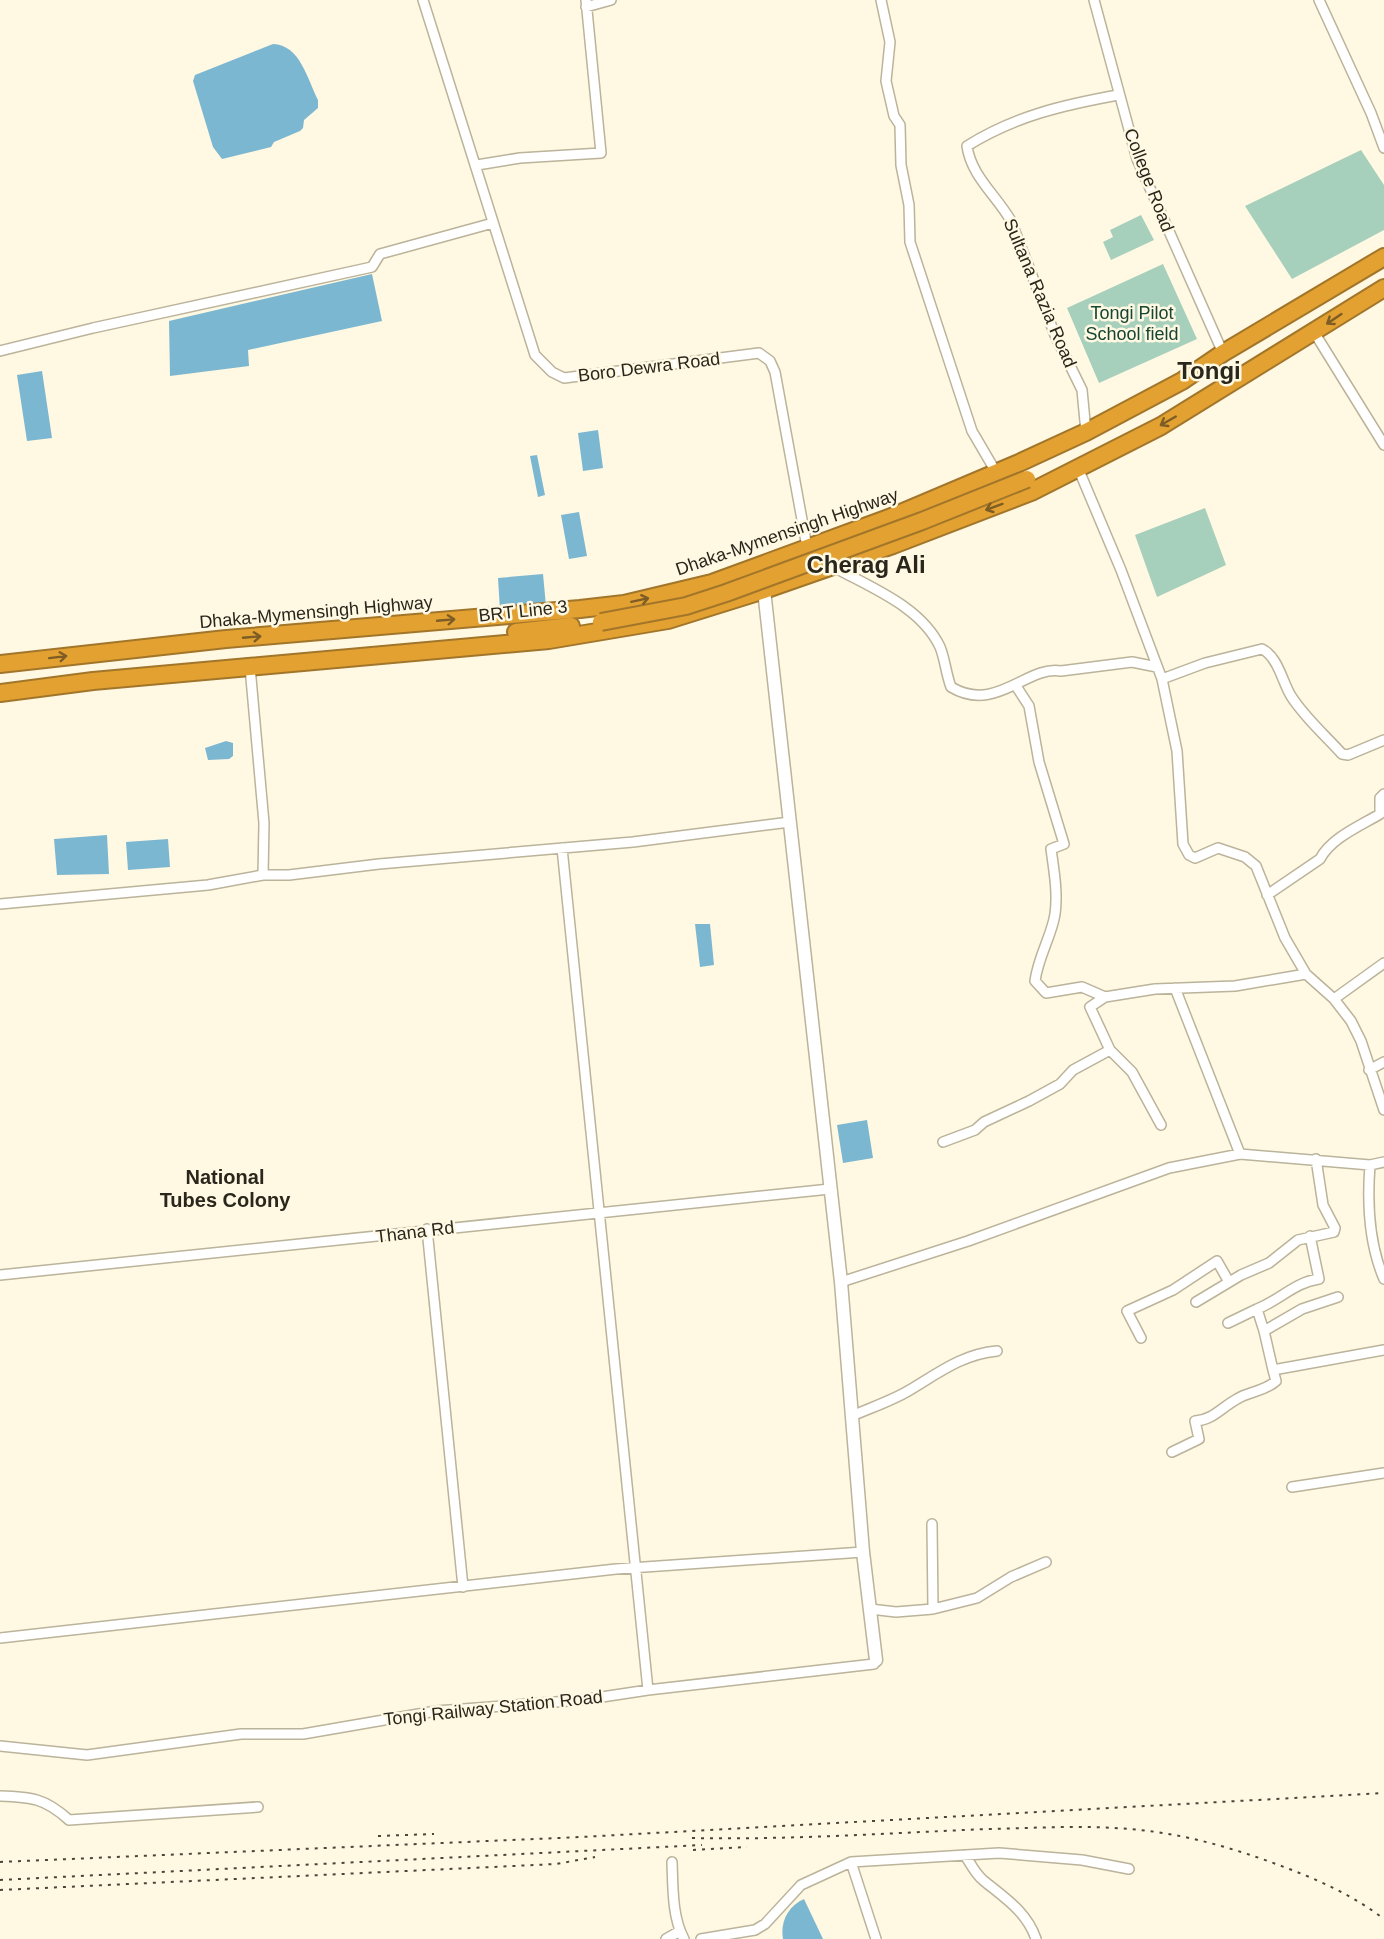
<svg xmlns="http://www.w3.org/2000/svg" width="1384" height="1939" font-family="Helvetica,sans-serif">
  <rect width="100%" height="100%" fill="#fff8e3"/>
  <!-- green -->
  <path fill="#a7d0bc" d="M1361,150L1384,185V230L1292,279L1245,206Z
    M1141,215L1154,240L1111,260L1103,242L1113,237L1110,230Z
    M1163,264L1197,339L1099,383L1067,308Z
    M1205,508L1226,565L1157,597L1135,535Z"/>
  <!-- water -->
  <path fill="#7cb7d1" d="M273,44C300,45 307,78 318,100V108L304,120L303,128L300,131L274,142L271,147L222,159L213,147L193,81L195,75Z
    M372,274L382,321L248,350L249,366L170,376L169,321Z
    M42,371L52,438L27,441L17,375Z
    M598,430L603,468L583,471L578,433Z
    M537,455L545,495L538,497L530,456Z
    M579,512L587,556L569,559L561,515Z
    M543,574L546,606L500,610L498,578Z
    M226,741L233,743V756L229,759L208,760L205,748Z
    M107,835L109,874L57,875L54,839Z
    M168,839L170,867L128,870L126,842Z
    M695,924H710L714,965L700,967Z
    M867,1120L873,1158L843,1163L837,1125Z
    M804,1899L823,1939H783C780,1922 788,1906 804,1899Z"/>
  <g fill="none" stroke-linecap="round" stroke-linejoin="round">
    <!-- street casing -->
    <g stroke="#bbb39a" stroke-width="12">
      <path id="street" d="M423,0L535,355L552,372L564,378L759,353L770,361L775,372L807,547
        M881,0L890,42L886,81L894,116L900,125L901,165L909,205L910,242L972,431L996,472
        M1094,0L1137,159L1223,353
        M1319,0L1371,113L1384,148
        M586,7L611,0
        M477,165L520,158L601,153L586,0
        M1314,332L1384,445
        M0,351L93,328L372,267L380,254L493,223
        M1086,432L1082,390L1055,335L1011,221C997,196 971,176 967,146C1015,116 1063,105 1118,95
        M1078,468L1121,570L1162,679L1177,751L1183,844L1189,855L1195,858L1218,848L1245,857L1256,866L1285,938L1306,974L1334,999L1351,1021L1361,1041L1384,1110
        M832,566C869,587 921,606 940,647C945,659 946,674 951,687C996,714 1027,665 1061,671L1132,662L1157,667
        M250,667L264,823L263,875H289L379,864L633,842L790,822
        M1162,679L1205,663L1262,649C1278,657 1282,681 1291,696C1305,718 1325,735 1342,754L1348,755L1384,740
        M1016,686L1029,706L1039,762L1064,844L1051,849C1054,871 1058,893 1055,914C1052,935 1038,957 1035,981L1046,993L1082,987L1105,997L1155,989L1235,986L1306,974
        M562,848L648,1690
        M1267,895L1320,859C1331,838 1360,826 1380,814V798L1384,794
        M0,904L208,885L263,875
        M1175,988L1240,1154
        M1105,997L1090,1007L1110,1050L1132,1072L1161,1125
        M1334,999L1384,963
        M1369,1070L1384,1062
        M943,1142L975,1130L984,1122L1029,1101L1060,1084L1073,1070L1110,1050
        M1370,1165C1367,1203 1369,1244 1384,1279
        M427,1229L463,1587
        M0,1275L830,1189
        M841,1282L968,1241L1169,1168L1240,1154L1370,1165L1384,1162
        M1196,1302L1241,1275L1269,1263L1298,1240L1334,1232L1335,1228L1323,1205L1316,1159
        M1228,1323L1257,1309
        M1264,1331L1257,1309C1280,1300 1295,1282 1319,1279L1310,1236
        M1141,1338L1127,1311L1173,1290L1217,1261L1229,1282
        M1273,1370L1264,1331L1302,1309L1338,1297
        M852,1416C870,1408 891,1401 908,1391C937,1374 962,1354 997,1351
        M1172,1452L1199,1439L1195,1421C1213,1420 1222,1407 1237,1399C1249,1391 1264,1392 1276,1381L1273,1370L1384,1350
        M1292,1487L1384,1473
        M932,1524L933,1609
        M870,1609L896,1612L933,1609L977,1598L1011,1577L1046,1562
        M0,1638L616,1569L863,1552
        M0,1746L87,1755L241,1734H303L436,1711L582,1700L648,1690L874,1664L876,1660
        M0,1796C31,1797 45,1798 69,1820L258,1807
        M965,1855C970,1863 976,1875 984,1881C1005,1898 1027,1912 1036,1939
        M672,1862C673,1887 672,1917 684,1939
        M851,1862L876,1939
        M666,1939L680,1931
        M701,1939L755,1930L765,1924L801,1885L851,1862L999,1853L1082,1860L1129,1869"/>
    </g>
    <!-- secondary casing -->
    <g stroke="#bbb39a" stroke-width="15">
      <path id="secondary" d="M764,590L841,1282L863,1552L876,1660"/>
    </g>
    <!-- highway casing -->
    <g stroke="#a2762a" stroke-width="20">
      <path id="highway" d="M516,632L571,626
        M0,664L226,639L580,609L624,604L712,583L889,518L1019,463L1086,432L1182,381L1223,353L1384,257
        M0,693L93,681L549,640L668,620L764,590L893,545L1031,492L1161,426L1384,288"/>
    </g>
    <!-- street -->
    <use href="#street" stroke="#fff" stroke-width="9"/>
    <!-- secondary -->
    <use href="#secondary" stroke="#fff" stroke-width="12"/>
    <!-- highway -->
    <use href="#highway" stroke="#e3a131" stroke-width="16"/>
    <!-- rail -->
    <path stroke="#484539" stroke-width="2" stroke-dasharray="3 6" stroke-linecap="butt" d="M378,1836L434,1834
      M692,1838C791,1840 889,1833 988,1829C1035,1828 1082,1825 1129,1829C1182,1833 1234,1848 1284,1867C1319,1880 1354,1896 1384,1919
      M693,1850L747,1847
      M0,1862L581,1837L1384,1793
      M0,1880L702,1845
      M0,1890L556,1864L595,1857"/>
    <!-- highway-bridge casing -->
    <g stroke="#a2762a" stroke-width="20" stroke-linecap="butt">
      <path id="highway-bridge" d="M601,622L686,606L726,593L922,521L1027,479"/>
    </g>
    <!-- highway-bridge -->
    <use href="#highway-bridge" stroke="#e3a131" stroke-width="16"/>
  </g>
  <!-- one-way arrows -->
  <defs><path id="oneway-shaft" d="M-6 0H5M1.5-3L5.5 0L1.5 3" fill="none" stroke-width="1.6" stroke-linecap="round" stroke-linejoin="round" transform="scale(1.5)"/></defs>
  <g stroke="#7d5d25">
    <use href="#oneway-shaft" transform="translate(1334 319) rotate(146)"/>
    <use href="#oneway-shaft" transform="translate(1168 421) rotate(150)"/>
    <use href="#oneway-shaft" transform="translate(994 507) rotate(160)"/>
    <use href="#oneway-shaft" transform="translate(640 600) rotate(-12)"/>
    <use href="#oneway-shaft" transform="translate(446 620) rotate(-5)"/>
    <use href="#oneway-shaft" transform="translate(252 637) rotate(-5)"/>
    <use href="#oneway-shaft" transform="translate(58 657) rotate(-7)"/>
  </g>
  <g text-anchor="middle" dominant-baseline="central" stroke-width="5" stroke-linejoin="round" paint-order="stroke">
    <!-- street labels -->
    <g font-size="18" fill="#29261c" stroke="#fff8e3">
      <text transform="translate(1149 180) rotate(69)">College Road</text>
      <text transform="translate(1040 293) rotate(67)">Sultana Razia Road</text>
      <text transform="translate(649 367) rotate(-7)">Boro Dewra Road</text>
      <text transform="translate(787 532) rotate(-19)">Dhaka-Mymensingh Highway</text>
      <text transform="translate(523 611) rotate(-6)">BRT Line 3</text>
      <text transform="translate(316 612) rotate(-5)">Dhaka-Mymensingh Highway</text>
      <text transform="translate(415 1232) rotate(-7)">Thana Rd</text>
      <text transform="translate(493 1708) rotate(-6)">Tongi Railway Station Road</text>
    </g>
    <!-- park labels -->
    <g font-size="18" fill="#154533" stroke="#fff8e3">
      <text x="1132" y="313">Tongi Pilot<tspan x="1132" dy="21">School field</tspan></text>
    </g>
    <!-- neighbourhood labels -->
    <g font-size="20" font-weight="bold" fill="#29261c" stroke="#fff8e3">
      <text x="225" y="1177">National<tspan x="225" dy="23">Tubes Colony</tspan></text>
    </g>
    <!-- district labels -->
    <g font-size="24" font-weight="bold" fill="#29261c" stroke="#fff8e3">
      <text x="1209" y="370">Tongi</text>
      <text x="866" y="564">Cherag Ali</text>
    </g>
  </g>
</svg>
